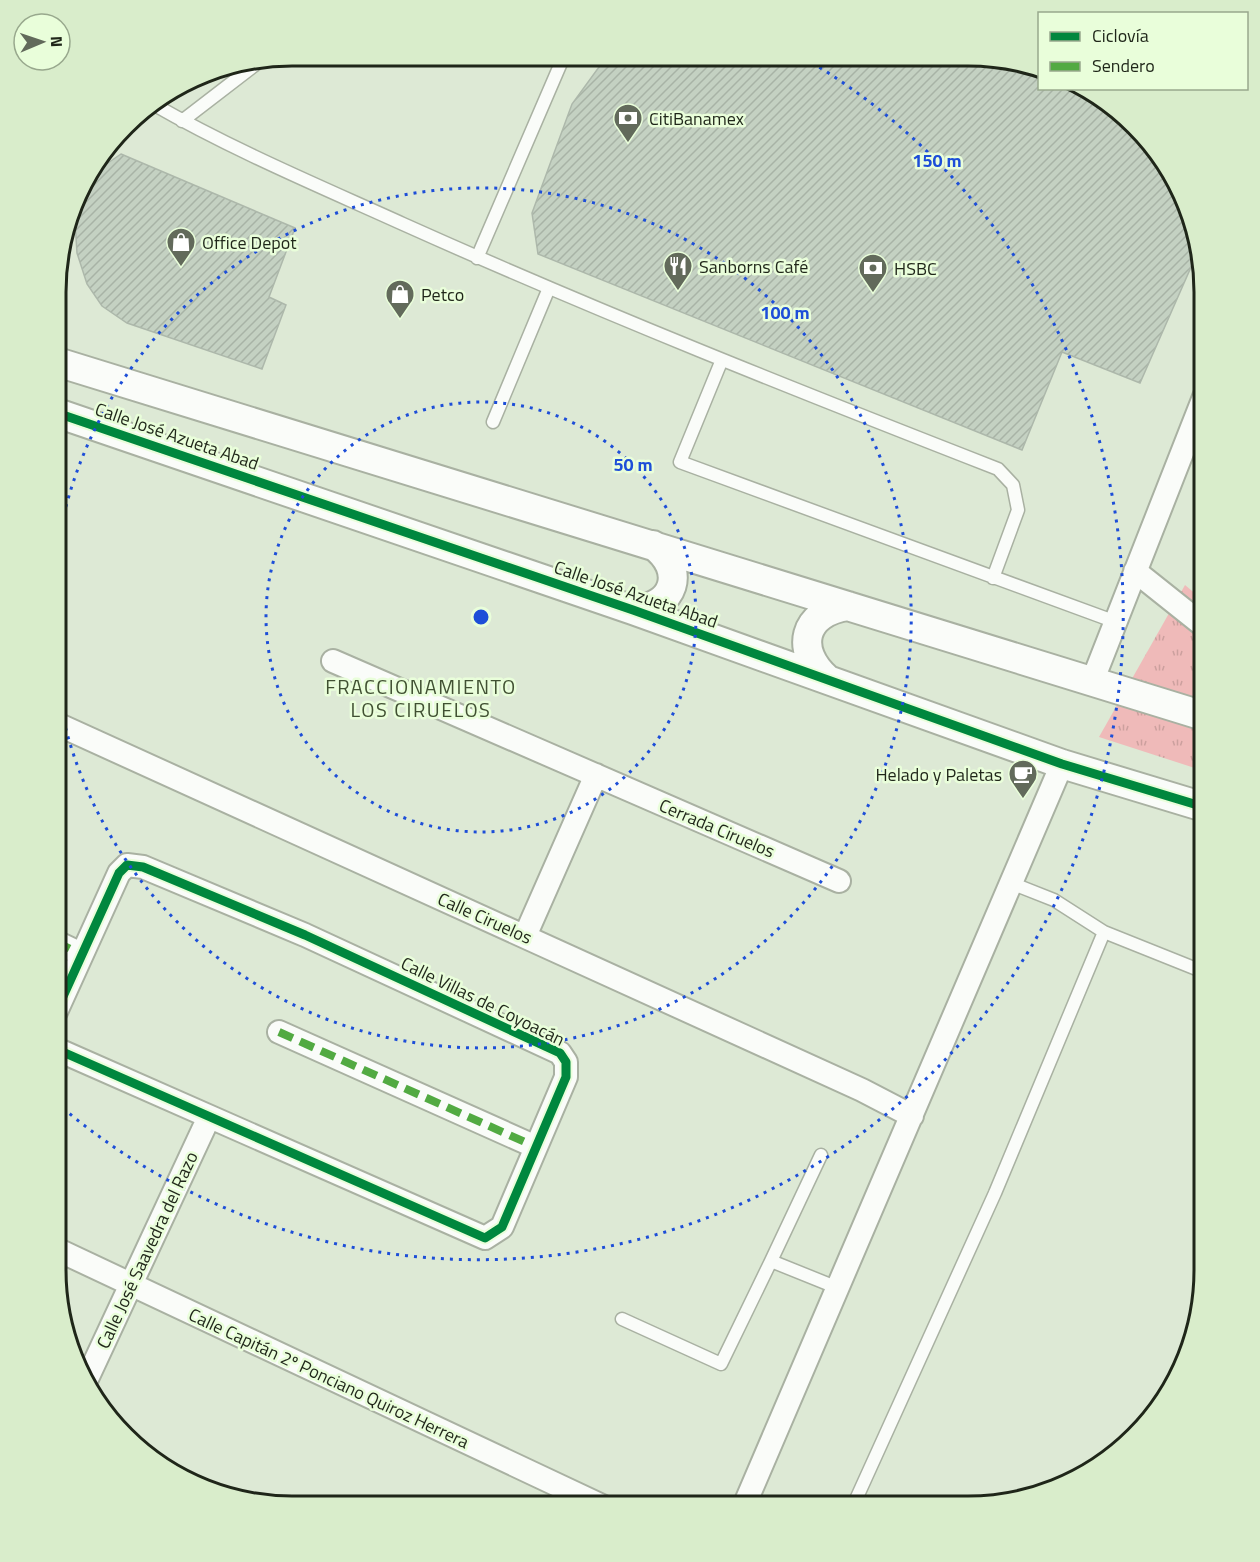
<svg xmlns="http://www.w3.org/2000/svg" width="1260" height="1562" font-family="'Titillium Web',sans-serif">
  <defs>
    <pattern id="grass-tufts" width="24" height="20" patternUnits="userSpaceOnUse" patternTransform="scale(1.5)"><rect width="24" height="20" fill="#efbab9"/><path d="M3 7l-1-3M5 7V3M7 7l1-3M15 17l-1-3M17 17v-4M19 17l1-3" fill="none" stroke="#cca09e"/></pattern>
    <pattern id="building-hatch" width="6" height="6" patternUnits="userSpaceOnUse" patternTransform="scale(1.5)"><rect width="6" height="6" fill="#c4d1c2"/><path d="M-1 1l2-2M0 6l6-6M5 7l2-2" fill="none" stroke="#a8b3a6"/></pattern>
  </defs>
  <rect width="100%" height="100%" fill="#dde9d5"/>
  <!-- grass -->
  <path fill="url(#grass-tufts)" d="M1185,585L1204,601V771L1099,737Z"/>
  <!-- building -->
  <path fill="url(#building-hatch)" stroke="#adb8ab" stroke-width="1.5" d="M607,56L1000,58L1040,73V88H1081L1100,95L1173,174L1197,231L1199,249L1140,383L1062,352L1022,450L538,254L532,213L572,104Z
    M121,154L295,228L269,297L286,305L262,369L127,323L102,306L87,284L77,253L75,221L89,176Z"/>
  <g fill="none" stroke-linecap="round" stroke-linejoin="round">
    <!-- service casing -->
    <g stroke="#a9b1a2" stroke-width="15">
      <path id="service" d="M153,104C233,150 319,186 403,224C599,312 798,391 998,469L1013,485L1018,510L993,578
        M182,121L260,61
        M477,258L564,56
        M721,362L680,462L1116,622
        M493,422L549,288
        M1011,883L1054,900L1104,932L1204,972
        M771,1261L821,1155
        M622,1319L721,1364L771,1261L838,1288
        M853,1506L995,1193L1104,932"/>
    </g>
    <!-- minor casing -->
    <g stroke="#a9b1a2" stroke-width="26">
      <path id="minor" d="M1135,571L1204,626
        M333,661L839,881
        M1092,682L1204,397
        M57,724L862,1090L912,1116
        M525,936L596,775
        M56,942L81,954
        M279,1032L536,1147
        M56,1049L485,1238L502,1227L566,1077V1062L560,1053L305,935L143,867L127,865L119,873L56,1012
        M56,1249L602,1506
        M85,1383L209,1117
        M744,1506L1062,764"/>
    </g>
    <!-- tertiary casing -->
    <g stroke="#a9b1a2" stroke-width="32">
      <path id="tertiary" d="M57,362L1204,716
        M57,413L633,610L1062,764L1204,807
        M633,610C675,608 687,570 653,545
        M827,679C794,650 803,612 848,606"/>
    </g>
    <!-- service -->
    <use href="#service" stroke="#fafcf9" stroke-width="12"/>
    <!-- minor -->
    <use href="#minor" stroke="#fafcf9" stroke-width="22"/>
    <!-- tertiary -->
    <use href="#tertiary" stroke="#fafcf9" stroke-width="28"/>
    <!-- quiet -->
    <path stroke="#52aa42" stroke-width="8" stroke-dasharray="15 8" stroke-linecap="butt" d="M56,942L81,954L83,950
      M279,1032L536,1147"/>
    <!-- cycleway casing -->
    <g stroke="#e9feda" stroke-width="13">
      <path id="cycleway" d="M57,413L633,610L1062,764L1204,807
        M56,1049L485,1238L502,1227L566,1077V1062L560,1053L305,935L143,867L127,865L119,873L56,1012"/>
    </g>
    <!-- cycleway -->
    <use href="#cycleway" stroke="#00873e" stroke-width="9"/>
  </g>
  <!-- distance rings -->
  <g fill="none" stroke="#1d4ed8" stroke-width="3" stroke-dasharray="3 6">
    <circle cx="481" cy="617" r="215"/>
    <path d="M58 542A430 430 0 1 1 57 688"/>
    <path d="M804 58A645 645 0 1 1 58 1104"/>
  </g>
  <!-- icons -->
  <defs>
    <g id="bank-pin" transform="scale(1.5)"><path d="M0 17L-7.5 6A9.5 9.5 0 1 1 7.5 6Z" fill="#626a5b" stroke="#e9feda"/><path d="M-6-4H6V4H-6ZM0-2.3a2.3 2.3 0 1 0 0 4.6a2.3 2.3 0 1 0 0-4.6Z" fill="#fff"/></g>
    <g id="shop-pin" transform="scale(1.5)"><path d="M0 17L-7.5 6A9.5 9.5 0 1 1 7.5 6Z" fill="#626a5b" stroke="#e9feda"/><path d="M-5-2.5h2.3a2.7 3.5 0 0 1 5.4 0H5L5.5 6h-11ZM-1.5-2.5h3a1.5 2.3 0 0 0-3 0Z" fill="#fff"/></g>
    <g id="restaurant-pin" transform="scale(1.5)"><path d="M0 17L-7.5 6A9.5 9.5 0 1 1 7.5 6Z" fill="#626a5b" stroke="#e9feda"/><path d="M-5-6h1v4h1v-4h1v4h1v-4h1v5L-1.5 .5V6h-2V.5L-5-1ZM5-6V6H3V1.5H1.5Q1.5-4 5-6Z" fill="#fff"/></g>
    <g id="cafe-pin" transform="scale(1.5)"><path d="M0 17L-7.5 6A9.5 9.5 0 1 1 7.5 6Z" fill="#626a5b" stroke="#e9feda"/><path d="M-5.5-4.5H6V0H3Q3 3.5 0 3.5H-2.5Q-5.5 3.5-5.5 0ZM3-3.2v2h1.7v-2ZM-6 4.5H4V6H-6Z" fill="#fff"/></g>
  </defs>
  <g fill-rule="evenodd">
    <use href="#bank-pin" x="628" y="118"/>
    <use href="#shop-pin" x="181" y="242"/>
    <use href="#restaurant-pin" x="678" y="266"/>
    <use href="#bank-pin" x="873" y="268"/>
    <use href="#shop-pin" x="400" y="294"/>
    <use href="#cafe-pin" x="1023" y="774"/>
  </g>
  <g text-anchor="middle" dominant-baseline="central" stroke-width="5" stroke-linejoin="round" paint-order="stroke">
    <!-- poi labels -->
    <g font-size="18" fill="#1f2619" stroke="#e9feda" text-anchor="start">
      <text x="649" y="118">CitiBanamex</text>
      <text x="202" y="242">Office Depot</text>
      <text x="699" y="266">Sanborns Café</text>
      <text x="894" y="268">HSBC</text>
      <text x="421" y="294">Petco</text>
      <text x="1002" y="774" text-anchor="end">Helado y Paletas</text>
    </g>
    <!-- street labels -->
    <g font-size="18" fill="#1f2619" stroke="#e9feda">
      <text transform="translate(177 436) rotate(19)">Calle José Azueta Abad</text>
      <text transform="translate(636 594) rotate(19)">Calle José Azueta Abad</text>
      <text transform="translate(717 828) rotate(23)">Cerrada Ciruelos</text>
      <text transform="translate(485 918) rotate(24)">Calle Ciruelos</text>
      <text transform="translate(483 1001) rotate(26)">Calle Villas de Coyoacán</text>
      <text transform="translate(147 1250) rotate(-65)">Calle José Saavedra del Razo</text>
      <text transform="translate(329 1378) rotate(25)">Calle Capitán 2º Ponciano Quiroz Herrera</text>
    </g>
    <!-- neighbourhood labels -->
    <g font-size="20" letter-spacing="1.5" fill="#405032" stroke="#e9feda">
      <text x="421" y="686">FRACCIONAMIENTO<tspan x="421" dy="23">LOS CIRUELOS</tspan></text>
    </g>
  </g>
  <!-- crop -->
  <path d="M0 0H1260V1562H0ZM292 66H968A226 226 0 0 1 1194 292V1270A226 226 0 0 1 968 1496H292A226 226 0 0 1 66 1270V292A226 226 0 0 1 292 66Z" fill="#d9edcb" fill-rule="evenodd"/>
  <path fill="none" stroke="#1f2619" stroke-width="3" d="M292 66H968A226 226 0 0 1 1194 292V1270A226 226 0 0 1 968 1496H292A226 226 0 0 1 66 1270V292A226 226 0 0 1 292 66Z"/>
  <circle cx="481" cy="617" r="9" fill="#1d4ed8" stroke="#e9feda" stroke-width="3"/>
  <g font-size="18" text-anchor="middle" font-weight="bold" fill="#1d4ed8" stroke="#e9feda" stroke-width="5" stroke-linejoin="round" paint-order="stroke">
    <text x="937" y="167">150 m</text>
    <text x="785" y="319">100 m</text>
    <text x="633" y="471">50 m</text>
  </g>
  <!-- legend -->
  <rect x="1038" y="12" width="210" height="78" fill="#e9feda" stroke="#98a88d" stroke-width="1.5"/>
  <rect x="1050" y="32" width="30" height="9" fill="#00873e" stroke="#98a88d" stroke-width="1.5"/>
  <text x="1092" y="42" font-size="18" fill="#1f2619">Ciclovía</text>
  <rect x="1050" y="62" width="30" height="9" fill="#52aa42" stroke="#98a88d" stroke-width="1.5"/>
  <text x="1092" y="72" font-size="18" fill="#1f2619">Sendero</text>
  <!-- north arrow -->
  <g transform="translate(42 42) rotate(88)"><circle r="28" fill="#e9feda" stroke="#98a88d" stroke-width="1.5"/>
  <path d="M0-4.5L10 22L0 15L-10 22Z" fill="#626a5b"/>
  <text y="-9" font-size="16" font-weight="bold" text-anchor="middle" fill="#1f2619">N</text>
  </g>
</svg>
